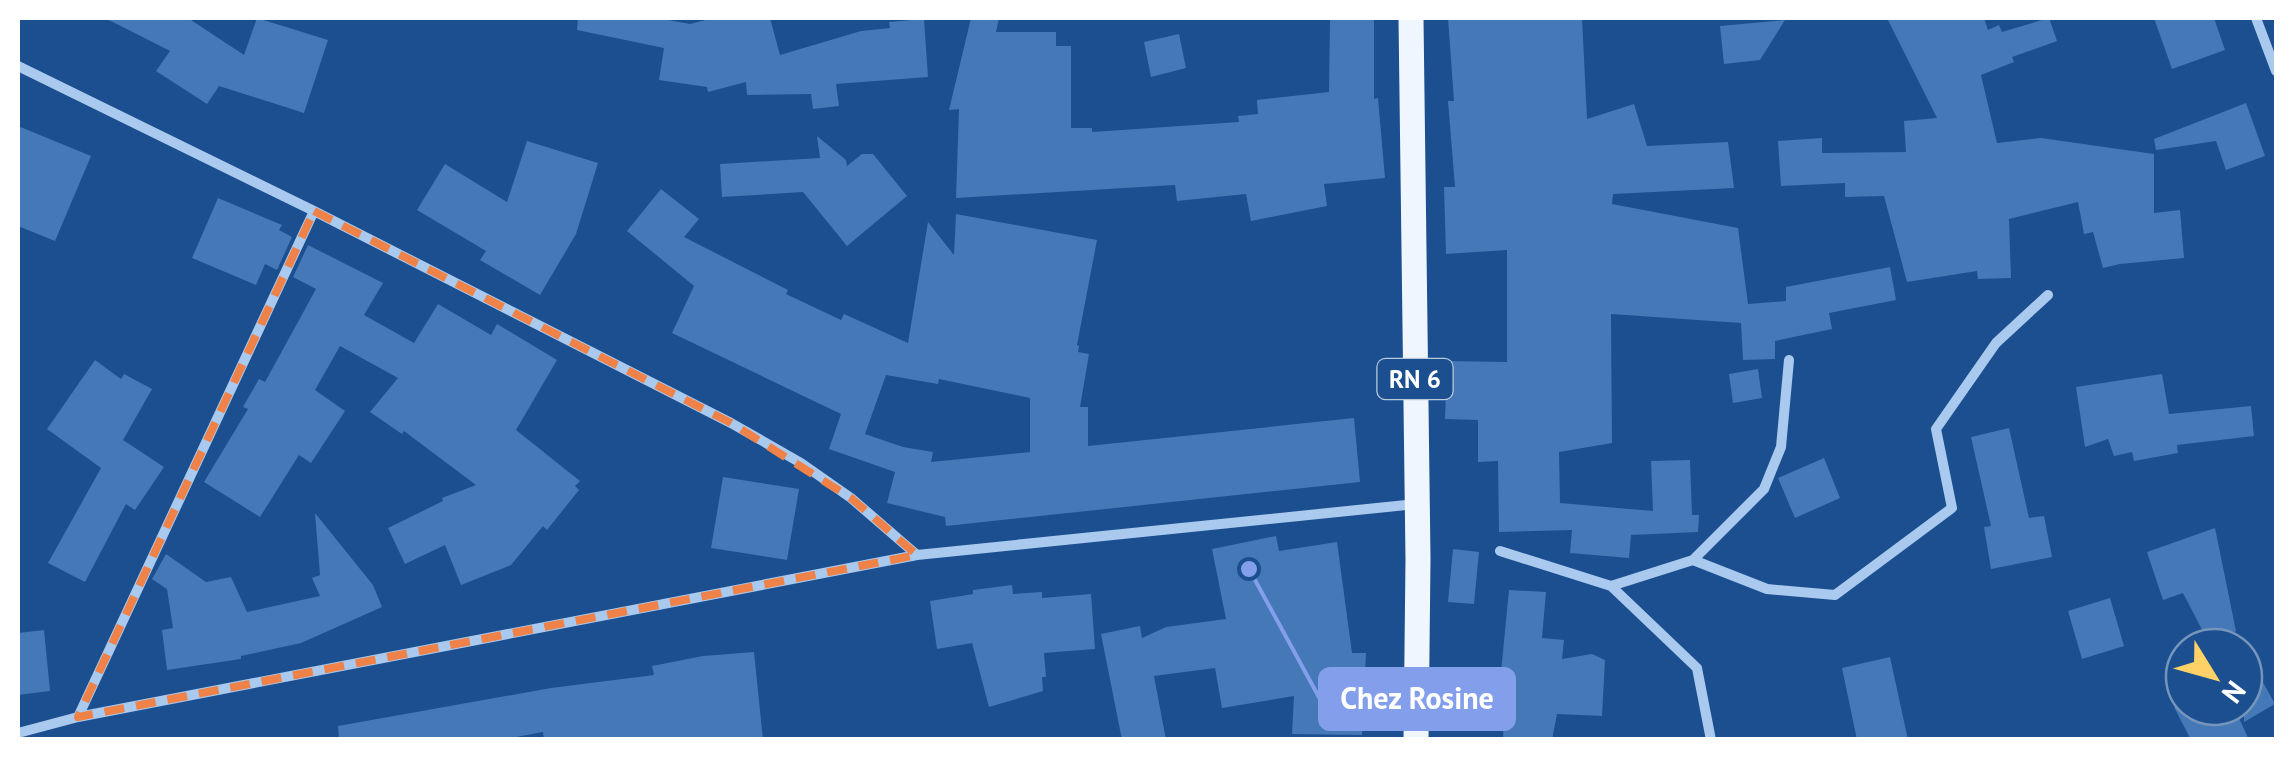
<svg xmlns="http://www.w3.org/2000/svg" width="2294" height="757" font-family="'PT Sans',sans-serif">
  <rect width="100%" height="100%" fill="#1b4f8f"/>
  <!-- building -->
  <path fill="#4478b7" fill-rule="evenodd" d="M105,18H188L244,55L257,18L328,40L304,113L219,86L207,104L156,71L170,51Z
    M578,18H658L690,24L713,18H770L780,55L861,31L890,28L889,22L924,19L928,77L836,84L839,106L813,109L811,94L747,95L746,82L708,92L707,87L659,80L664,48L577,30Z
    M971,18H999L996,32H1056V46H1071V128H1092V132L1239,122L1238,116L1258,114L1257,100L1329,92L1330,18H1374V99L1378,98L1385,178L1324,184L1327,206L1251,221L1246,194L1177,201L1175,185L956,198L959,109L949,110Z
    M1448,18H1582L1587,119L1634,104L1647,146L1728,142L1734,188L1613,194L1612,204L1738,228L1748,304L1786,301V287L1890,267L1896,300L1829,313L1832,329L1775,341V359L1743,360L1741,323L1611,314L1612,443L1559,452L1560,503L1653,511L1651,461L1690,460L1692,515H1699L1698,532L1631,535L1629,558L1570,553L1572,530L1499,532L1498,461L1478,462V420L1445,419L1447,361L1507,362V250L1446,254L1444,187H1455L1448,101H1454Z
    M1887,18H1984L1988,30L1999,25L2002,32L2049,18L2057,41L2012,57L2014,62L1981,75L1997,143L2041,138L2154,154V213L2180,210L2184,258L2120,264L2103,268L2093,232L2084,234L2078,202L2009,219L2011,278L1978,279L1977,271L1907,282L1884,196L1845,197V183L1781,186L1778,141L1822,138V153L1906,152L1904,121L1937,118Z
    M2154,18H2214L2225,50L2172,69Z
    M1785,20L1760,60L1724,64L1720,26Z
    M1179,34L1186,68L1151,77L1144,42Z
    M2246,103L2265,156L2226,170L2216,141L2156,150L2154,139Z
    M18,126L91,156L55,241L18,226Z
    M817,136L846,160L847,166L862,154H873L907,196L847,246L803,192L722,197L720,164L820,158Z
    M527,141L598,163L576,234L540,295L480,260L486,251L417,210L445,164L507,202Z
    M661,189L699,219L684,237L788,290L786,294L841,320L844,314L908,343L928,222L954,255L956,214L1097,240L1077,345L1079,346L1078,352L1089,354L1080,407H1088V446L1354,418L1360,482L946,526L945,517L887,503L895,472L829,449L841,414L672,333L694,286L627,231ZM886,375L938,384L939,379L1030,398V452L931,462L933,452L903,447L865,434Z
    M218,198L282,225L279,230L292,237L277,270L265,264L256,285L192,258Z
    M308,245L383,283L364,315L414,343L438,304L491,335L497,324L557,360L516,430L580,481L575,486L579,490L547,530L543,526L511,565L461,585L445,545L405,564L388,528L443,501L442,498L476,485L404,431L402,434L370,412L398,378L340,346L315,390L345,411L311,463L299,455L260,517L204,482L248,409L243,407L259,379L265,382L316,289L293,277Z
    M95,360L121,379L124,374L152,389L123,440L164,467L135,510L126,504L85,582L48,563L101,468L47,429Z
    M1758,369L1762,398L1733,403L1729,374Z
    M2162,374L2169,414L2251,406L2254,436L2177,445L2178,453L2134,461L2132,452L2114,456L2108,439L2085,447L2076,387Z
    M2009,428L2029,518L2044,516L2052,557L1991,569L1984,527L1991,526L1971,437Z
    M1824,458L1840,498L1795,518L1778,478Z
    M723,477L799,489L787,560L711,548Z
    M315,513L373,585L382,607L301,643L241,656V659L167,670L162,630L173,628L167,589L152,579L166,554L206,582L231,577L247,612L320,596L312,578L320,575Z
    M2215,528L2236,631L2210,645L2183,593L2163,600L2147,552Z
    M1276,536L1279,551L1337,542L1352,653H1366L1362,735L1292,734L1294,696L1222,708L1215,668L1154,676L1166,740H1122L1101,634L1140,626L1142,638L1166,627L1226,619L1212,549Z
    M1453,549L1479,552L1474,604L1448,602Z
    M1012,585L1013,594L1042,592V598L1091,594L1095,649L1044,653L1046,677H1042L1043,691L989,707L972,643L937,649L930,601L973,594V590Z
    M1509,590L1546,592L1542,638L1564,640L1562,659L1592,654L1605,660L1602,716L1557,714L1552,740H1503L1504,714L1497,713Z
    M2110,598L2124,646L2082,659L2068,611Z
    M44,630L50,691L18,695V633Z
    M2244,648L2275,704L2244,722Z
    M754,652L763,740H544L543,732L500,740H339L338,726L551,688L654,675L652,666L703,656Z
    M1890,657L1908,740H1857L1842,668Z
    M2174,707H2234L2249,740H2191Z"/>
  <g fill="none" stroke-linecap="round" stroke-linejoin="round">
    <!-- street -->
    <path stroke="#a9c9ee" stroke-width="10" d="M2256,18L2276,71
      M18,66L314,211L731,423L801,463L851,498L917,555
      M1500,551L1611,586L1697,668L1711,740
      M1693,560L1767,589L1835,595L1952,508L1936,429L1996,343L2048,295
      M1611,586L1693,560L1764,489L1781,447L1789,360
      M78,717L314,211
      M18,733L78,717L917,555L1416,504"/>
    <!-- primary -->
    <path stroke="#f0f6ff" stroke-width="25" d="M1411,18L1418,559L1416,740"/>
  </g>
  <!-- marked area -->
  <path fill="none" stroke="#ee8249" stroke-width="8" stroke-dasharray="20 12" stroke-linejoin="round" d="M314,211L731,423L851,498L917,555L78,717Z"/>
  <g text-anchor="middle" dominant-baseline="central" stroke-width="9" stroke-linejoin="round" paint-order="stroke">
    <!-- shield labels -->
    <rect fill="#1b4f8f" stroke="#bbcadd" stroke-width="2.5" x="1377.5" y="359" width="75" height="40" rx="8"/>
    <g font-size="25" font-weight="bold" fill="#fff">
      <text x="1415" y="379">RN 6</text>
    </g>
  </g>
  <!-- callouts -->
  <path fill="none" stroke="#839eea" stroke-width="4" d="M1249 569L1320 699"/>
  <circle fill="#839eea" stroke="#1b4f8f" stroke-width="4" cx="1249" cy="569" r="10"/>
  <rect fill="#839eea" stroke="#839eea" stroke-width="4" x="1320" y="669" width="194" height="60" rx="10"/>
  <g font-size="30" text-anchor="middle" font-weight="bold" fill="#fff">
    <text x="1417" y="709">Chez Rosine</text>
  </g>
  <!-- border -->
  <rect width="2294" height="757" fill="none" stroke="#ffffff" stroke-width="40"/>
  <!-- north arrow -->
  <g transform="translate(2214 677) rotate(127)"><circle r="48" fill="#1b4f8f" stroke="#7695bc" stroke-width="2.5"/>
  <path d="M0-8L18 38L0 25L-18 38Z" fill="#ffd166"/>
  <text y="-15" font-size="28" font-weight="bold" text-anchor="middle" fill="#ffffff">N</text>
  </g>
</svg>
